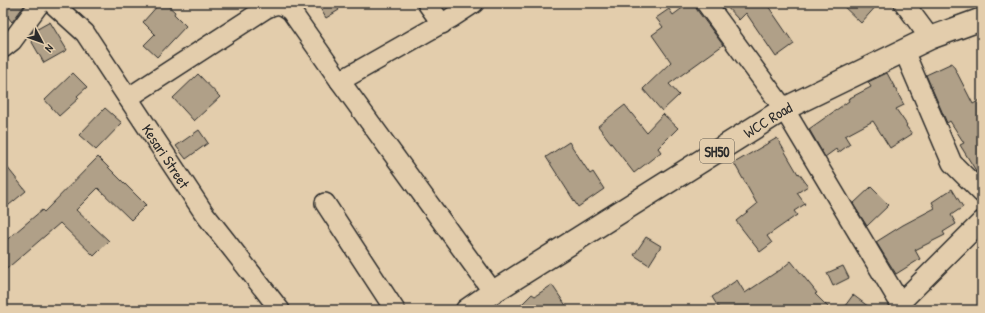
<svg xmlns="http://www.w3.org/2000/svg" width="985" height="313" font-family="'Patrick Hand',sans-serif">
  <rect width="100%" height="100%" fill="#e3cdac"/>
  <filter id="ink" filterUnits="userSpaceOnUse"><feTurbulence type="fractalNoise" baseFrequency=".025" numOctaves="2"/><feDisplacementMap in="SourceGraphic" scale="8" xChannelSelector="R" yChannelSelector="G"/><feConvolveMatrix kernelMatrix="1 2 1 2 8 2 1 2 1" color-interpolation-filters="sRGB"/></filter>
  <g filter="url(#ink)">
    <!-- building -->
    <path fill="#b0a088" stroke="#2b2b2b" d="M3,3H26L12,22L3,11Z
      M160,3H165L175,12L174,14L186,26L157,57L144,45L155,34L143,22Z
      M317,3H334L339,10L326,18Z
      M689,3H694L697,10L723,45L669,84L679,95L662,111L643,89L671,62L652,35L663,27L656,18L669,9L673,15Z
      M723,3H766L794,44L776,57L746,13L739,20Z
      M840,3H879L861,23Z
      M50,22L67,50L44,63L29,37L32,32Z
      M952,63L973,104L982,99V177L978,174L960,145L964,143L950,121L947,123L926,75Z
      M73,73L87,87L77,96L79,98L59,116L45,100Z
      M887,73L904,105L896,109L907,125L906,126L912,134L890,148L873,121L845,136L850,144L838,153L836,149L825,157L809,129L849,101L848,99L871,87L868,82Z
      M198,74L220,97L194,121L173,98Z
      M625,105L646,132L663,114L678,128L658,148L661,152L634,173L598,126Z
      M105,108L122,123L96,150L79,135Z
      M199,130L208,143L186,159L176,146Z
      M777,138L798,174L799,173L808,186L797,193L805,204L794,211L797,215L767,236L772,243L760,252L736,221L757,204L734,163Z
      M569,142L590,174L593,172L604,189L578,207L546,157Z
      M98,157L146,205L131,220L98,188L76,210L109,241L94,256L60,223L3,272V243L42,210L44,212Z
      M3,162L26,191L3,210Z
      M871,187L889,205L867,226L853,204Z
      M952,189L963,207L951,215L956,224L943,232L945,235L915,250L920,259L896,274L876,242L903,225L935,208L932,202Z
      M646,237L661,246L649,265L634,255Z
      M791,261L817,293L815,294L831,310H720L712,297L737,280L745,293L778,271H779Z
      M843,266L849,278L833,286L827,273Z
      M552,285L569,310H516L532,294L535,296Z
      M853,295L873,310H842Z"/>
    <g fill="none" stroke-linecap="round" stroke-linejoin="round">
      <!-- minor casing -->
      <g stroke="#2b2b2b" stroke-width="22">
        <g id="minor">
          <path id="s1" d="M52,3L85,33L204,213L280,310"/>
          <path d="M427,3L442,24"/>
          <path d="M706,3L784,109L900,303L982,221"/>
          <path d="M904,3L930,38"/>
          <path d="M3,48L12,41L40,3"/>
          <path d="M904,51L952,163L982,193"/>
          <path d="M340,81L451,18L474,3"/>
          <path d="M128,98L265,9C276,3 281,3 291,11L340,81L493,292"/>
          <path d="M325,203L395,310"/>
        </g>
      </g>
      <!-- major casing -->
      <g stroke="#2b2b2b" stroke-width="25">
        <g id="major">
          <path id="s2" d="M467,310L493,292L784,109L930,38L982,19"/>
        </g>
      </g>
      <!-- minor -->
      <use href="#minor" stroke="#e3cdac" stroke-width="19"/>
      <!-- major -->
      <use href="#major" stroke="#e3cdac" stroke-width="22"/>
    </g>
  </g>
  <g text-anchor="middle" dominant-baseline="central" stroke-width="3.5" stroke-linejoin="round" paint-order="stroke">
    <!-- shield labels -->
    <rect fill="#e3cdac" stroke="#625c52" stroke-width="1" x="700" y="139" width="34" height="24" rx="3"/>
    <g font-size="14" font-weight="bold" fill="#2b2b2b">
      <text x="717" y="151">SH50</text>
    </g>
    <!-- street labels -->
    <g font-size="15" fill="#2b2b2b" stroke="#e3cdac">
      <text stroke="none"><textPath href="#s2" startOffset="356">WCC Road</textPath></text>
      <text stroke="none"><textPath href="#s1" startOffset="192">Kesari Street</textPath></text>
    </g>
  </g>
  <!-- margin -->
  <rect width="985" height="313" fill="none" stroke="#e3cdac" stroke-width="16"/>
  <rect x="8" y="8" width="969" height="297" fill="none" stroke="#2b2b2b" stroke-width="1.5" filter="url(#ink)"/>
  <!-- north arrow -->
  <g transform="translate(42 42) rotate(131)" stroke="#e3cdac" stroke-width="3" paint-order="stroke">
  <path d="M0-3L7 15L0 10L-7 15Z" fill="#2b2b2b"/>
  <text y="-6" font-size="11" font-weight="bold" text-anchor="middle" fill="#2b2b2b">N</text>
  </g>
</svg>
